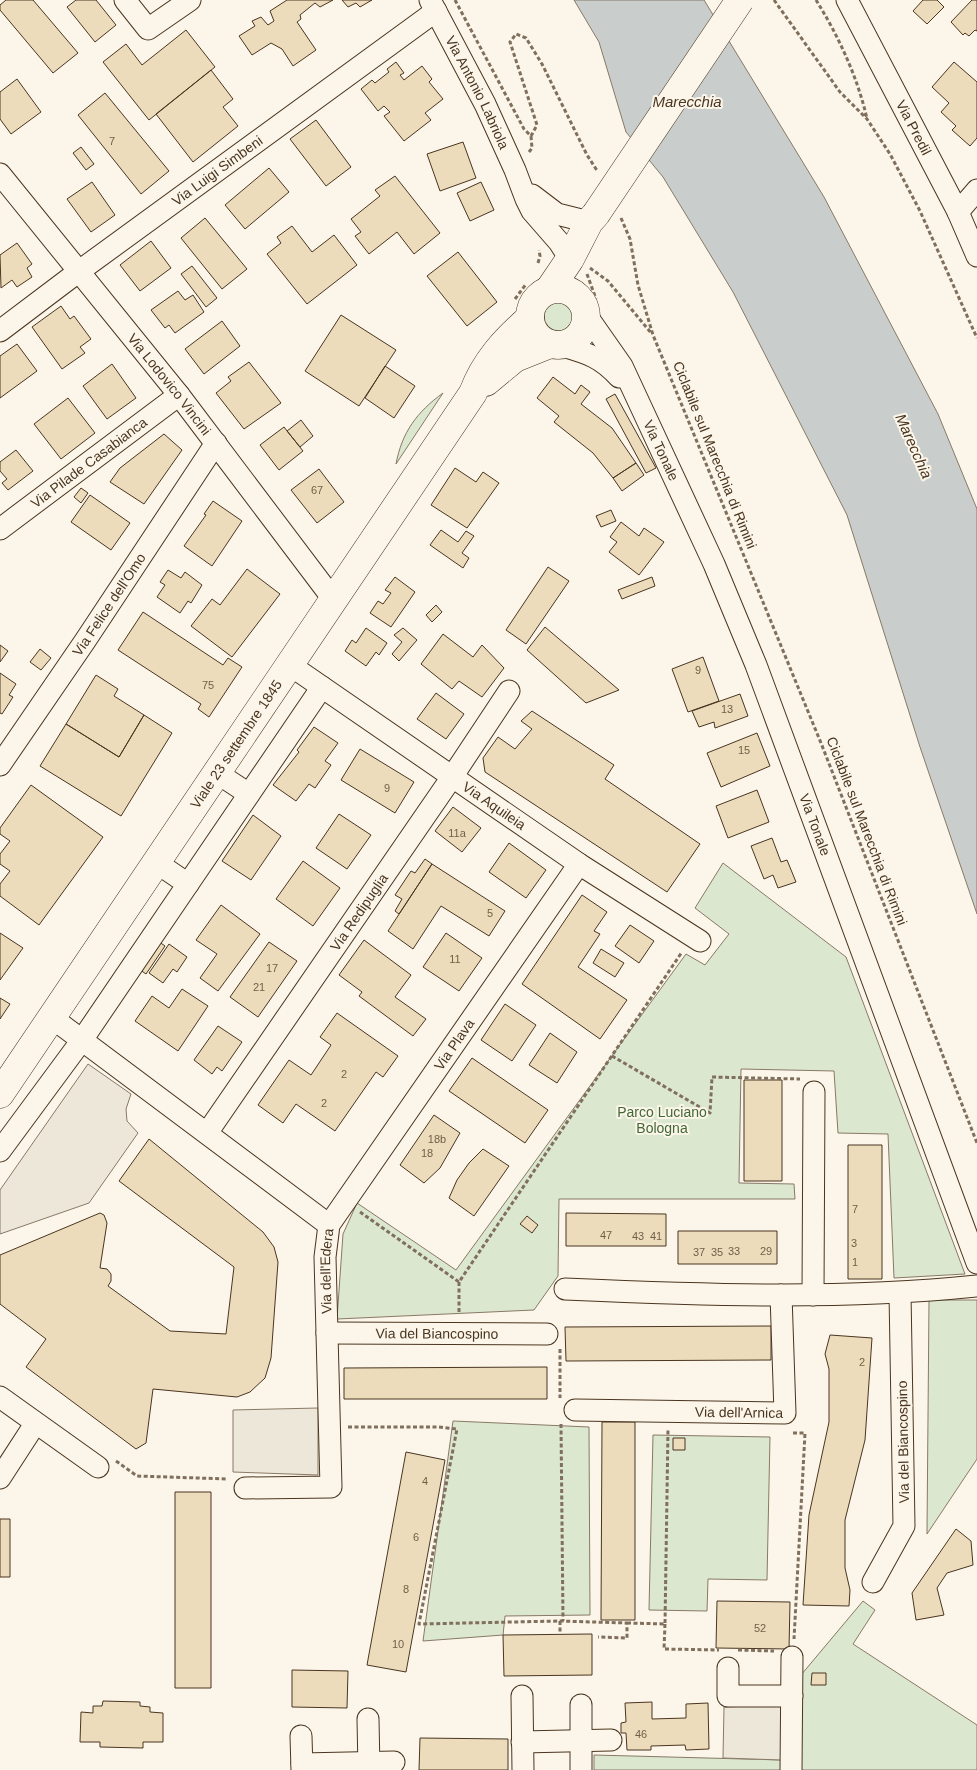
<svg xmlns="http://www.w3.org/2000/svg" width="977" height="1770" font-family="Arial,sans-serif">
  <rect width="100%" height="100%" fill="#fbf6e9"/>
  <!-- green -->
  <path fill="#dce7d0" stroke="#887966" d="M544 316a15 15 0 1 1 30 0a15 15 0 1 1-30 0Z
    M443,393L396,464C402,432 417,412 443,393Z
    M723,863L846,957L965,1274L894,1278L888,1134L838,1133L834,1071L741,1069L739,1183L794,1184L795,1199H559L558,1276L534,1310L337,1319L343,1234L357,1203L456,1270L686,954L705,965L729,934L695,908Z
    M929,1300H977V1459L927,1534Z
    M453,1421L589,1427L590,1615L505,1616L503,1635L423,1641Z
    M653,1435L770,1437L767,1580L708,1579L707,1611L649,1610Z
    M863,1601L875,1610L853,1644L977,1725V1770H800L801,1675Z
    M594,1755L782,1760V1770H594Z"/>
  <!-- parking -->
  <path fill="#ede7d9" stroke="#887966" d="M88,1064L131,1094L126,1109L127,1121L138,1133L89,1203L0,1234V1190Z
    M318,1408V1475L233,1472V1410Z
    M784,1705L782,1760L723,1758L724,1707Z"/>
  <!-- water -->
  <path fill="#c9cecd" stroke="#887966" d="M574,0H704L824,197L938,414L977,509V914L920,747L847,515L733,292L663,177L626,132L599,42Z"/>
  <!-- building -->
  <path fill="#ecdcbc" stroke="#4a3520" d="M6,0H33L78,53L53,73L0,10V5Z
    M76,0H96L116,25L95,42L67,7Z
    M287,0H333L320,7L315,3L300,15L301,19L297,22L316,50L293,66L282,49L271,43L252,55L239,36L255,26L252,21L261,17L268,25L274,21L270,11Z
    M342,0H372L360,7L356,3L348,7Z
    M923,0H937L944,7L927,24L913,11Z
    M972,0H977V31L975,30L969,36L965,33L963,35L951,22Z
    M186,30L215,67L149,120L103,62L126,44L142,65Z
    M396,62L404,73L400,75L404,80L422,66L432,79L429,82L443,99L425,113L431,120L404,141L384,116L390,112L384,106L378,111L361,89L372,80L375,83L389,72L387,69Z
    M954,62L977,82V138L970,146L952,130L956,126L941,112L949,103L932,87Z
    M211,70L233,99L223,107L238,126L193,162L156,114Z
    M17,79L41,112L11,134L0,119V92Z
    M105,93L169,171L141,194L78,115Z
    M316,120L351,167L326,186L290,139Z
    M463,142L476,178L440,191L427,154Z
    M81,147L94,164L86,170L73,153Z
    M269,168L289,192L245,229L225,205Z
    M395,176L440,233L414,254L397,232L369,254L355,236L361,232L351,219L380,196L375,190Z
    M92,182L115,215L91,232L67,199Z
    M481,182L494,210L470,221L457,193Z
    M205,218L247,269L222,289L181,238Z
    M292,226L312,252L334,235L357,265L307,304L267,254L281,243L277,237Z
    M151,241L171,268L140,291L120,265Z
    M17,243L32,264L27,268L32,277L17,287L12,280L1,288L0,255Z
    M458,252L497,302L467,326L427,276Z
    M192,266L217,298L206,307L181,274Z
    M178,291L185,300L193,295L204,312L175,333L169,325L165,328L151,310Z
    M61,306L70,319L74,316L91,339L80,347L85,353L62,369L32,327Z
    M341,315L396,350L359,406L305,371Z
    M222,321L240,346L204,374L185,349Z
    M17,344L37,371L0,398V356Z
    M249,362L281,403L244,429L216,393L231,381L228,377Z
    M112,364L136,398L107,419L83,386Z
    M385,366L415,386L394,418L365,398Z
    M553,377L575,394L581,385L590,392L581,404L612,428L636,463L613,478L593,453L554,422L559,416L537,398Z
    M615,394L656,468L646,473L606,399Z
    M68,398L95,433L61,459L34,424Z
    M301,420L313,436L300,447L287,431Z
    M284,427L303,451L279,470L260,445Z
    M164,434L182,450L144,504L110,482L120,468Z
    M16,450L33,471L8,490L2,483L7,479L0,471V462Z
    M636,463L644,475L622,491L613,478Z
    M455,468L476,482L483,472L499,483L467,528L431,505Z
    M319,469L344,502L317,523L291,490Z
    M81,488L88,493L81,503L74,497Z
    M90,495L130,523L111,550L71,522Z
    M213,501L242,521L212,566L184,546L206,515L204,514Z
    M611,510L616,521L601,527L596,516Z
    M621,522L639,536L644,528L664,542L639,575L609,552L617,542L610,537Z
    M441,530L458,542L466,531L474,536L462,553L469,558L463,568L430,545Z
    M548,567L569,581L526,644L506,630Z
    M247,569L280,594L232,657L191,626L212,599L220,605Z
    M168,570L181,578L185,572L202,585L191,603L188,601L180,613L157,597L165,585L160,582Z
    M395,577L415,592L391,627L370,613L378,601L383,604L391,593L385,590Z
    M652,577L655,586L622,599L618,590Z
    M436,605L442,612L432,622L426,615Z
    M143,612L223,665L228,658L242,667L209,717L198,709L201,704L118,650Z
    M545,627L619,690L586,703L527,650Z
    M366,628L387,643L379,655L376,652L366,666L345,651L352,640L356,643Z
    M403,628L417,640L399,661L392,654L402,642L394,635Z
    M443,634L473,657L482,645L504,668L482,697L459,681L452,689L421,664Z
    M0,645L8,651L0,662Z
    M40,649L51,658L41,670L30,662Z
    M703,657L719,701L688,712L672,669Z
    M0,673L16,684L9,695L13,697L2,714L0,713Z
    M96,675L118,689L114,696L144,715L119,757L66,724Z
    M436,693L464,714L446,739L417,719Z
    M740,694L748,716L715,728L714,722L699,727L692,711Z
    M532,711L614,765L605,779L700,844L667,892L485,772L483,758L498,737L515,749L532,729L521,721Z
    M144,715L172,733L121,816L40,766L66,724L119,757Z
    M314,727L338,743L325,761L331,765L315,788L309,784L296,801L273,785L299,752L297,750Z
    M757,733L770,766L721,787L707,753Z
    M360,749L414,782L395,813L341,780Z
    M31,785L103,837L39,925L0,896V884L10,871L0,864V854L10,841L0,834V828Z
    M757,790L769,822L728,838L716,806Z
    M453,807L481,828L462,852L435,831Z
    M339,814L371,835L347,869L316,848Z
    M253,815L281,836L251,880L222,861Z
    M772,838L781,862L787,860L796,882L778,888L773,875L764,879L751,846Z
    M509,843L546,870L526,898L489,872Z
    M425,859L432,864L399,914L395,911L402,899L395,895L411,871L415,873Z
    M303,861L340,888L313,926L276,899Z
    M432,864L505,911L489,936L441,906L413,949L388,931Z
    M582,895L607,912L594,931L600,934L578,967L627,1000L600,1039L522,984Z
    M221,905L260,934L218,991L200,978L217,954L196,940Z
    M630,925L654,941L639,963L615,946Z
    M145,932L165,946L146,974L126,960Z
    M0,933L23,948L0,980Z
    M446,933L482,958L459,991L423,967Z
    M364,940L411,975L395,997L426,1019L413,1036L359,996L362,992L339,975Z
    M269,942L297,961L258,1017L230,997Z
    M169,944L187,957L177,972L173,969L163,983L149,973Z
    M601,949L624,963L615,977L593,963Z
    M182,989L208,1006L178,1051L135,1021L152,996L169,1008Z
    M0,998L10,1004L0,1019Z
    M505,1004L536,1025L512,1061L481,1040Z
    M337,1013L398,1056L383,1077L376,1072L335,1131L296,1104L283,1123L258,1105L289,1060L311,1075L331,1045L320,1037Z
    M218,1026L242,1042L222,1071L217,1067L212,1074L194,1060Z
    M550,1033L577,1052L557,1083L529,1065Z
    M472,1058L548,1110L525,1143L449,1091Z
    M744,1080H782V1181H744Z
    M434,1115L460,1133L440,1168L424,1183L400,1165Z
    M149,1139L263,1232L274,1247L278,1262L271,1358L265,1378L250,1392L237,1397L153,1389L146,1443L136,1449L26,1367L46,1339L0,1304V1255L100,1213L104,1215L107,1223L100,1268L107,1269L111,1274V1281L108,1286L170,1331L226,1334L234,1267L119,1181Z
    M848,1145H882V1279H848Z
    M483,1149L509,1166L474,1216L449,1198L457,1180L469,1163Z
    M566,1213L666,1214V1246H566Z
    M527,1216L538,1225L532,1233L520,1224Z
    M678,1231H777V1264H678Z
    M771,1326V1360L566,1361L565,1327Z
    M830,1335L872,1338L865,1440L845,1520V1568L850,1590L849,1606L803,1605L809,1515L829,1422V1369L825,1354Z
    M547,1367V1399H344V1368Z
    M602,1422H635V1620H601Z
    M673,1438H685V1450H673Z
    M406,1452L445,1460L406,1672L367,1665Z
    M175,1492H211V1688H175Z
    M0,1519H10V1577H0Z
    M956,1529L971,1541L973,1565L947,1573L937,1588L944,1615L916,1620L912,1593Z
    M717,1601L790,1602L789,1649L716,1648Z
    M592,1634V1675L504,1676L503,1635Z
    M292,1670L348,1671L347,1708L292,1707Z
    M812,1673H826V1685H811Z
    M103,1701L140,1702V1706L150,1707V1712L163,1713V1742H143V1748L100,1747V1742H80L81,1712L93,1713V1706H102Z
    M652,1702V1719L686,1718V1704L708,1703L709,1749L686,1750L685,1745L651,1746V1750H627L626,1733H621V1723L626,1722L625,1703Z
    M420,1738L508,1739V1770H419Z"/>
  <g fill="none" stroke-linecap="round" stroke-linejoin="round">
    <!-- minor casing -->
    <g stroke="#4a3520" stroke-width="23">
      <g id="minor">
        <path d="M125,0L148,29L190,0"/>
        <path id="s1" d="M430,0L485,104L515,170L526,199L532,211L559,242L570,259"/>
        <path id="s2" d="M847,0L958,212L977,256"/>
        <path id="s3" d="M0,174L179,395L333,599"/>
        <path d="M532,195L557,214L589,222"/>
        <path d="M958,212L977,190"/>
        <path id="s4" d="M587,316L622,366L714,564L756,665L977,1263"/>
        <path id="s5" d="M0,331L78,272L436,11"/>
        <path d="M559,345C586,353 600,356 619,377"/>
        <path id="s6" d="M0,529L179,395"/>
        <path id="s7" d="M290,665L579,864L700,941"/>
        <path id="s8" d="M0,765L85,641L216,443"/>
        <path d="M217,773L249,794"/>
        <path d="M188,884L322,687"/>
        <path d="M51,1017L329,1225"/>
        <path id="s9" d="M207,1133L452,777L509,691"/>
        <path d="M0,1151L82,1040L188,884L157,863"/>
        <path d="M565,1289C703,1295 840,1300 977,1286"/>
        <path d="M813,1295L814,1092"/>
        <path id="s10" d="M327,1333L547,1334"/>
        <path d="M0,1397L98,1467"/>
        <path id="s11" d="M575,1410L785,1413L781,1295"/>
        <path d="M0,1478L35,1424"/>
        <path id="s12" d="M245,1488L331,1487L325,1257L329,1225L579,864"/>
        <path d="M873,1582L904,1526L900,1293"/>
        <path d="M728,1668V1696H792"/>
        <path d="M522,1696L523,1770"/>
        <path d="M581,1705V1770"/>
        <path d="M368,1719L369,1770"/>
        <path d="M301,1736L302,1770"/>
        <path d="M522,1742L611,1740"/>
        <path d="M302,1764L394,1762"/>
        <path d="M791,1770L792,1657"/>
      </g>
    </g>
    <!-- major casing -->
    <g stroke="#4a3520" stroke-width="29">
      <g id="major">
        <circle cx="558" cy="317" r="28"/>
        <path d="M549,290L570,259L589,222L596,214"/>
        <path d="M486,382L515,358L550,344"/>
        <path id="s13" d="M0,1094L473,393C485,361 505,340 530,318"/>
      </g>
    </g>
    <!-- path -->
    <path stroke="#7f6f5c" stroke-width="3" stroke-dasharray="4 2.5" stroke-linecap="butt" d="M455,0L524,129L531,136L537,125L510,42L516,34L526,38L542,64L587,155L598,172
      M774,0L840,92L867,119L890,154L920,211L977,338
      M816,0C838,35 858,78 867,119
      M529,152L532,148L531,136
      M621,218L630,239L638,285L653,335L821,743L977,1143
      M538,263L540,256L539,250
      M590,268L608,281L652,334
      M587,274L596,299
      M515,299L526,284
      M612,1056L710,1113L712,1077L800,1079
      M360,1212L459,1282L682,952
      M459,1282V1314
      M560,1349V1398
      M561,1424L563,1621
      M348,1427H439L457,1429L419,1624L560,1621L627,1623V1638L598,1637
      M793,1433H805L794,1639
      M116,1461L137,1476L228,1479
      M560,1621V1633
      M627,1623L665,1624L668,1429
      M665,1624L664,1649L719,1650
      M738,1650L774,1651"/>
    <!-- minor -->
    <use href="#minor" stroke="#fbf6e9" stroke-width="21"/>
    <!-- major -->
    <use href="#major" stroke="#fbf6e9" stroke-width="28"/>
    <!-- major-bridge casing -->
    <g stroke="#4a3520" stroke-width="29" stroke-linecap="butt">
      <path id="major-bridge" d="M596,214L740,0"/>
    </g>
    <!-- major-bridge -->
    <use href="#major-bridge" stroke="#fbf6e9" stroke-width="28"/>
  </g>
  <g text-anchor="middle" dominant-baseline="central" stroke-width="4" stroke-linejoin="round" paint-order="stroke">
    <!-- number labels -->
    <g font-size="11" fill="#725f47">
      <text x="112" y="141">7</text>
      <text x="317" y="490">67</text>
      <text x="698" y="670">9</text>
      <text x="208" y="685">75</text>
      <text x="727" y="709">13</text>
      <text x="744" y="750">15</text>
      <text x="387" y="788">9</text>
      <text x="457" y="833">11a</text>
      <text x="490" y="913">5</text>
      <text x="455" y="959">11</text>
      <text x="272" y="968">17</text>
      <text x="259" y="987">21</text>
      <text x="344" y="1074">2</text>
      <text x="324" y="1103">2</text>
      <text x="437" y="1139">18b</text>
      <text x="427" y="1153">18</text>
      <text x="855" y="1209">7</text>
      <text x="606" y="1235">47</text>
      <text x="638" y="1236">43</text>
      <text x="656" y="1236">41</text>
      <text x="854" y="1243">3</text>
      <text x="734" y="1251">33</text>
      <text x="766" y="1251">29</text>
      <text x="699" y="1252">37</text>
      <text x="717" y="1252">35</text>
      <text x="855" y="1262">1</text>
      <text x="862" y="1362">2</text>
      <text x="425" y="1481">4</text>
      <text x="416" y="1537">6</text>
      <text x="406" y="1589">8</text>
      <text x="760" y="1628">52</text>
      <text x="398" y="1644">10</text>
      <text x="641" y="1734">46</text>
    </g>
    <!-- street labels -->
    <g font-size="14" fill="#4a3520" stroke="#fbf6e9">
      <text stroke="none"><textPath href="#s1" startOffset="104">Via Antonio Labriola</textPath></text>
      <text stroke="none"><textPath href="#s2" startOffset="144">Via Predil</textPath></text>
      <text stroke="none"><textPath href="#s5" startOffset="270">Via Luigi Simbeni</textPath></text>
      <text stroke="none"><textPath href="#s3" startOffset="270">Via Lodovico Vincini</textPath></text>
      <text stroke="none"><textPath href="#s4" startOffset="154">Via Tonale</textPath></text>
      <text transform="translate(715 455) rotate(68)">Ciclabile sul Marecchia di Rimini</text>
      <text stroke="none"><textPath href="#s6" startOffset="111">Via Pilade Casabianca</textPath></text>
      <text stroke="none"><textPath href="#s8" startOffset="194">Via Felice dell'Omo</textPath></text>
      <text stroke="none"><textPath href="#s13" startOffset="422">Viale 23 settembre 1845</textPath></text>
      <text stroke="none"><textPath href="#s7" startOffset="248">Via Aquileia</textPath></text>
      <text stroke="none"><textPath href="#s4" startOffset="559">Via Tonale</textPath></text>
      <text transform="translate(867 831) rotate(69)">Ciclabile sul Marecchia di Rimini</text>
      <text stroke="none"><textPath href="#s9" startOffset="268">Via Redipuglia</textPath></text>
      <text stroke="none"><textPath href="#s12" startOffset="568">Via Plava</textPath></text>
      <text stroke="none"><textPath href="#s12" startOffset="302">Via dell'Edera</textPath></text>
      <text stroke="none"><textPath href="#s10" startOffset="110">Via del Biancospino</textPath></text>
      <text stroke="none"><textPath href="#s11" startOffset="164">Via dell'Arnica</textPath></text>
      <text transform="translate(903 1442) rotate(-91)">Via del Biancospino</text>
    </g>
    <!-- park labels -->
    <g font-size="14" fill="#436837" stroke="#fbf6e9">
      <text x="662" y="1112">Parco Luciano<tspan x="662" dy="16">Bologna</tspan></text>
    </g>
    <!-- water labels -->
    <g font-size="15" font-style="italic" fill="#4a3520" stroke="#fbf6e9">
      <text x="687" y="101">Marecchia</text>
      <text transform="translate(914 446) rotate(66)">Marecchia</text>
    </g>
  </g>
</svg>
